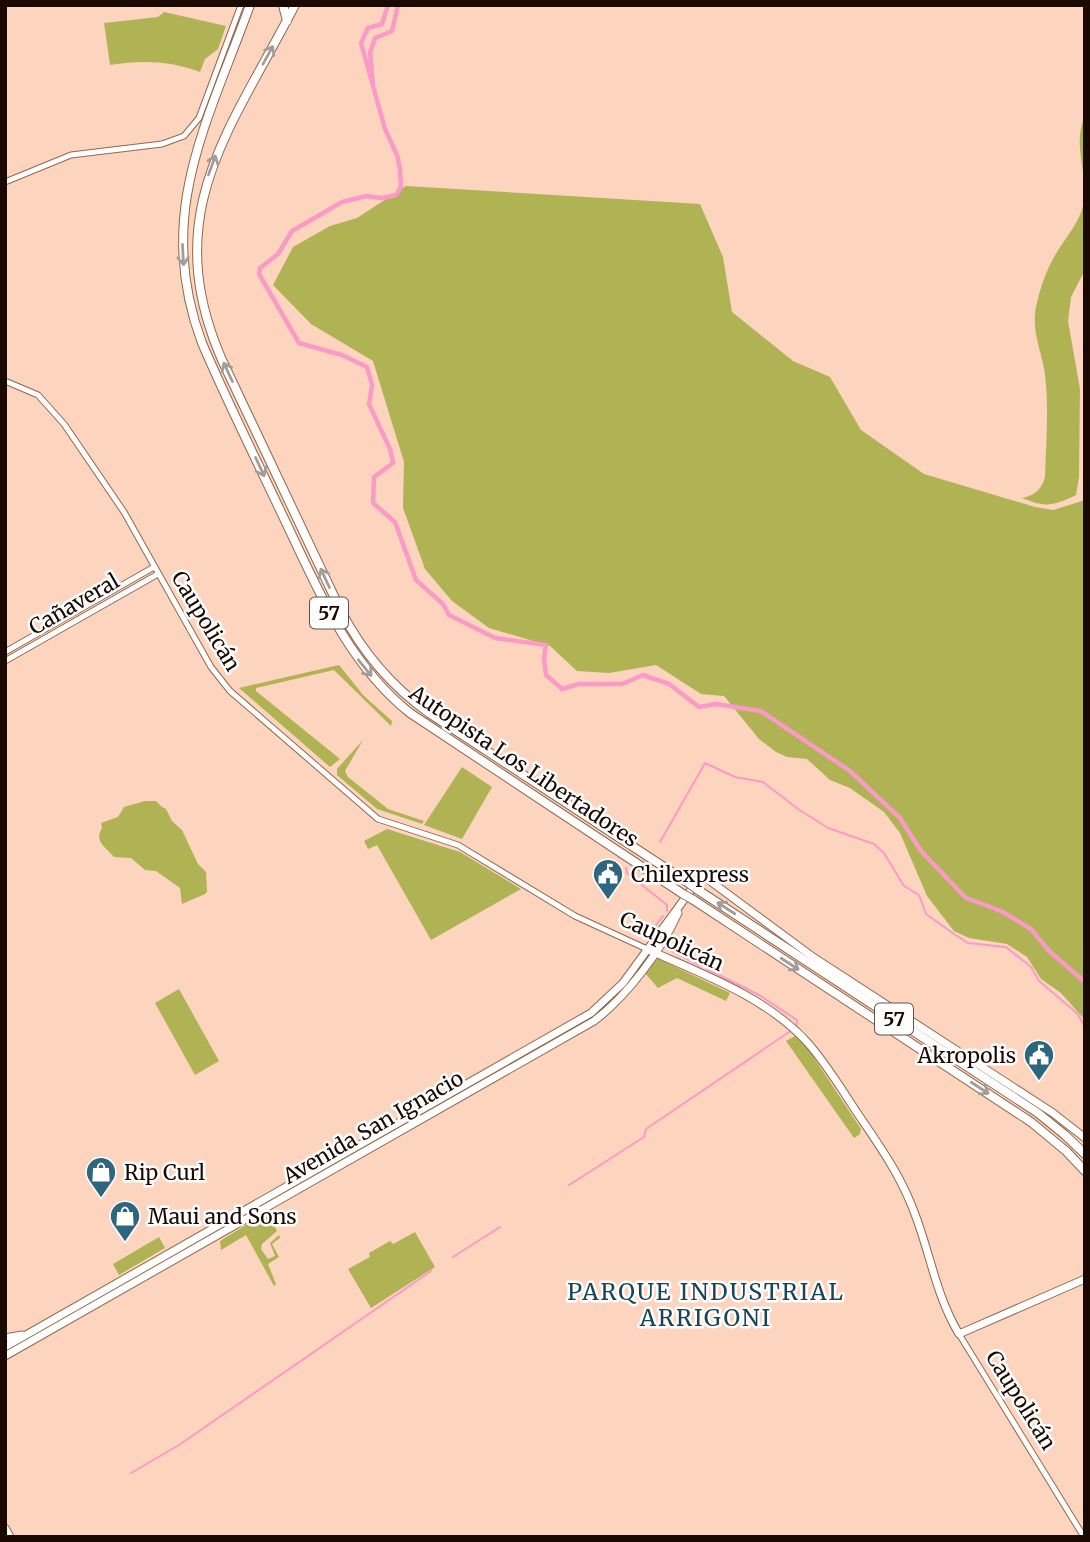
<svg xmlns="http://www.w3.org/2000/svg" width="1090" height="1542" font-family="Merriweather,serif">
  <rect width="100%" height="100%" fill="#fdd4bd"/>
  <!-- green -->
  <path fill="#b0b354" d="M164,12L226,26L218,49L205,59L200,72C170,61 142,60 110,65L104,23L158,17Z
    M1085,116V270L1071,297L1068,321L1080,389L1079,477L1076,495C1053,506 1046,508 1022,498C1034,496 1042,489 1045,477C1046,443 1049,408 1045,375C1042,351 1031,332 1036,307C1040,288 1047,268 1057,252C1066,237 1079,223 1083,206C1090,175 1071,146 1085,116Z
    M406,186L700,204L723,257L732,312L793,361L830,377L861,430L924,474L1035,507L1053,510L1085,500V1020L1061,993L1041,979L1027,957L1007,944L969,938L954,931L927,896L900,833L884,812L850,788L830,780L807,759L787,757L776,752L759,739L724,696L701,694L656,665L609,673L577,671L550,646L489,628L452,601L425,569L403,508L404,462L373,361L311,324L273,285L293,247L330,226L357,218Z
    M339,665L364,696L392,721L391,726L334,670L256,688V691L340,759L330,767L239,688Z
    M363,740L345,771L348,777L388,809L424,821L422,824L377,809L337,775V769Z
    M462,767L492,787L462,839L424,825Z
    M145,801H156L162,807L166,809L172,821L182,830L198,864L206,872L207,892L205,894L182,904L180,888L156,871L145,870L131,858L114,857C105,846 94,842 102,828L101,823L118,817L124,807Z
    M387,829L460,852L521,889L431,940L377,845L368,849L364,841Z
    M657,958L730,993L726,1001L677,978L658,988L645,973Z
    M179,989L219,1061L195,1075L155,1003Z
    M795,1036L807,1047L861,1129L860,1134L854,1138L786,1041Z
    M267,1212L277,1231L262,1244L261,1249L268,1259L275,1256L270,1243L279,1235L280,1238L272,1244L279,1257L268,1264L276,1284L274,1286L246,1235L221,1250L220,1241Z
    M415,1232L435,1267L371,1308L348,1269L370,1257L369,1253L390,1241L393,1244Z
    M159,1237L165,1248L119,1275L113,1264Z"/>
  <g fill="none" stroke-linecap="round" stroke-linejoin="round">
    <!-- stream -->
    <path stroke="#fb9ac7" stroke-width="2" d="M660,842L705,763L735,777L763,782L798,809L828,828L874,844L884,853L904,886L919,895L926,914L957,936L968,943L1006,947L1031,967L1039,981L1078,1014L1085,1028
      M626,868L627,873L667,905V911
      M646,938L663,916
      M664,947L701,966
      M707,969L759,995L797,1020L796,1027
      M569,1185L644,1137L646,1129L792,1030
      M453,1257L500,1227
      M131,1473L179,1445L431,1271"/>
    <!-- canal -->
    <path stroke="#fb9ac7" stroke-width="4.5" d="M388,5L382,24L368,28L361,43L385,129L397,155L400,169L401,187L396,195L382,198L366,196L342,202L292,231L278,254L260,268L259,274L299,343L342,355L367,367L372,385L369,404L390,449L393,463L374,477L373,503L395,522L416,580L443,604L449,615L495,638L546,645L544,658L546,675L562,689L579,684H622L643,675L669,684L699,707L716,704L761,711L850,771L900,818L921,851L966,898L1001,911L1031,929L1049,951L1085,982
      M373,85L370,53L375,38L392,31L398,5"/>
    <!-- minor casing -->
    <g stroke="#93674d" stroke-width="7">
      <path id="minor" d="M5,182L71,155L162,144L184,136L199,118L241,5
        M5,381L38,395L64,424L124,512L211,667L230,691L378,819L458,845L575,916L647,949
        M5,652L154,567
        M5,661L158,574
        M959,1334L1084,1537"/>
    </g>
    <!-- major casing -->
    <g stroke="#93674d" stroke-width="9">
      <path id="major" d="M651,951C705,975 767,998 807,1042C827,1064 843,1092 860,1117C879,1145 898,1172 911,1204C930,1249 934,1292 959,1334L1085,1279
        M5,1338L22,1335
        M5,1347L591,1013L623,983L702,875L813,957L1053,1113L1085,1138
        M5,1356L594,1021C627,996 661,951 678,913
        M5,1528L10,1537"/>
    </g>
    <!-- highway casing -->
    <g stroke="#93674d" stroke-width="10">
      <path id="highway" d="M250,5C207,124 154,215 202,343C226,399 253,453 279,508C315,582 344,660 410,713L683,894
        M283,5L287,21
        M295,5C230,131 158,213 222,360L341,611C363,653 391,686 429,713L690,884
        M698,890L1038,1113L1065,1135L1085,1154
        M692,899L1031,1122L1066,1151L1085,1171"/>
    </g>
    <!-- minor -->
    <use href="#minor" stroke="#fff" stroke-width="5"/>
    <!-- major -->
    <use href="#major" stroke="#fff" stroke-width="7"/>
    <!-- highway -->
    <use href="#highway" stroke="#fff" stroke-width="8"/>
    <!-- highway-bridge casing -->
    <g stroke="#93674d" stroke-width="10" stroke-linecap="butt">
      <path id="highway-bridge" d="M690,884L698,890
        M683,894L692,899"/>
    </g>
    <!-- highway-bridge -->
    <use href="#highway-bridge" stroke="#fff" stroke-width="8"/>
  </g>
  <!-- one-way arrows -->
  <defs><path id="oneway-shaft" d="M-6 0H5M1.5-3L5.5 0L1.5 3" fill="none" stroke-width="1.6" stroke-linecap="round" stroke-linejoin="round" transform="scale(1.75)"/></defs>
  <g stroke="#a39d9a">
    <use href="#oneway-shaft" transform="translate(268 55) rotate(-61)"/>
    <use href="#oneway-shaft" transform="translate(212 165) rotate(-70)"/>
    <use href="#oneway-shaft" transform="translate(183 255) rotate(87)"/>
    <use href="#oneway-shaft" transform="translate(228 372) rotate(-115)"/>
    <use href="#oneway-shaft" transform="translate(260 467) rotate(65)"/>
    <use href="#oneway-shaft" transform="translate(325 578) rotate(-115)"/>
    <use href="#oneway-shaft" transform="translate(365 668) rotate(51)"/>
    <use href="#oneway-shaft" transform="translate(726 908) rotate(-147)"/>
    <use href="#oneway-shaft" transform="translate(790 964) rotate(33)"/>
    <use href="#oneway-shaft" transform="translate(980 1088) rotate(33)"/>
  </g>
  <!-- icons -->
  <defs>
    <g id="civic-pin" transform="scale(1.575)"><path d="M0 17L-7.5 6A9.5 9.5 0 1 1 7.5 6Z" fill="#2e6680" stroke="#fff"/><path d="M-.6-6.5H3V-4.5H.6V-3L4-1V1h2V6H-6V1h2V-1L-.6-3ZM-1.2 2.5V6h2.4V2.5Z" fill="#fff"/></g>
    <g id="shop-pin" transform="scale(1.575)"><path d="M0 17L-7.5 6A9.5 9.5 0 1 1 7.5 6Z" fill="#2e6680" stroke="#fff"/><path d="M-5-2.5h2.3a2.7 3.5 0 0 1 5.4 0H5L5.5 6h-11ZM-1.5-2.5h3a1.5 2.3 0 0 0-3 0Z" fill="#fff"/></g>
  </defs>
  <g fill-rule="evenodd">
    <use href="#civic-pin" x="608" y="874"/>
    <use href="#civic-pin" x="1039" y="1055"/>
    <use href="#shop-pin" x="101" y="1172"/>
    <use href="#shop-pin" x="125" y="1216"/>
  </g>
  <g text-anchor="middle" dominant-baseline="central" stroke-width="5" stroke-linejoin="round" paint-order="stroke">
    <!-- shield labels -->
    <g fill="#fff" stroke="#5e534e" stroke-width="2">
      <rect x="310" y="597.5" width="38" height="31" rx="5"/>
      <rect x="875" y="1003.5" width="38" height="31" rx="5"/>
    </g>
    <g font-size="19" font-weight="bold" fill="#190902">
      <text x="329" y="613">57</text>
      <text x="894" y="1019">57</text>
    </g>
    <!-- street labels -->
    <g font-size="21" fill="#190902" stroke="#fff">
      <text transform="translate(74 604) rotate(-30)">Cañaveral</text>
      <text transform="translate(206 621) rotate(59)">Caupolicán</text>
      <text transform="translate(524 766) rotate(34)">Autopista Los Libertadores</text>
      <text transform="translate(672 941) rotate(25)">Caupolicán</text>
      <text transform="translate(373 1127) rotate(-30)">Avenida San Ignacio</text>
      <text transform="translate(1021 1400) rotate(58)">Caupolicán</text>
    </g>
    <!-- poi labels -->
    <g font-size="21" fill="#190902" stroke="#fff" text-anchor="start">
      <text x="631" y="874">Chilexpress</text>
      <text x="1016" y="1055" text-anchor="end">Akropolis</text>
      <text x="124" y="1172">Rip Curl</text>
      <text x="148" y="1216">Maui and Sons</text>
    </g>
    <!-- neighbourhood labels -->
    <g font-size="23" letter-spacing="2" fill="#164458" stroke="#fff">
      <text x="706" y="1291">PARQUE INDUSTRIAL<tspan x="706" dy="26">ARRIGONI</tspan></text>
    </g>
  </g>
  <!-- border -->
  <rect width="1090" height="1542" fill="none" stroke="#190902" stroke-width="14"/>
</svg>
